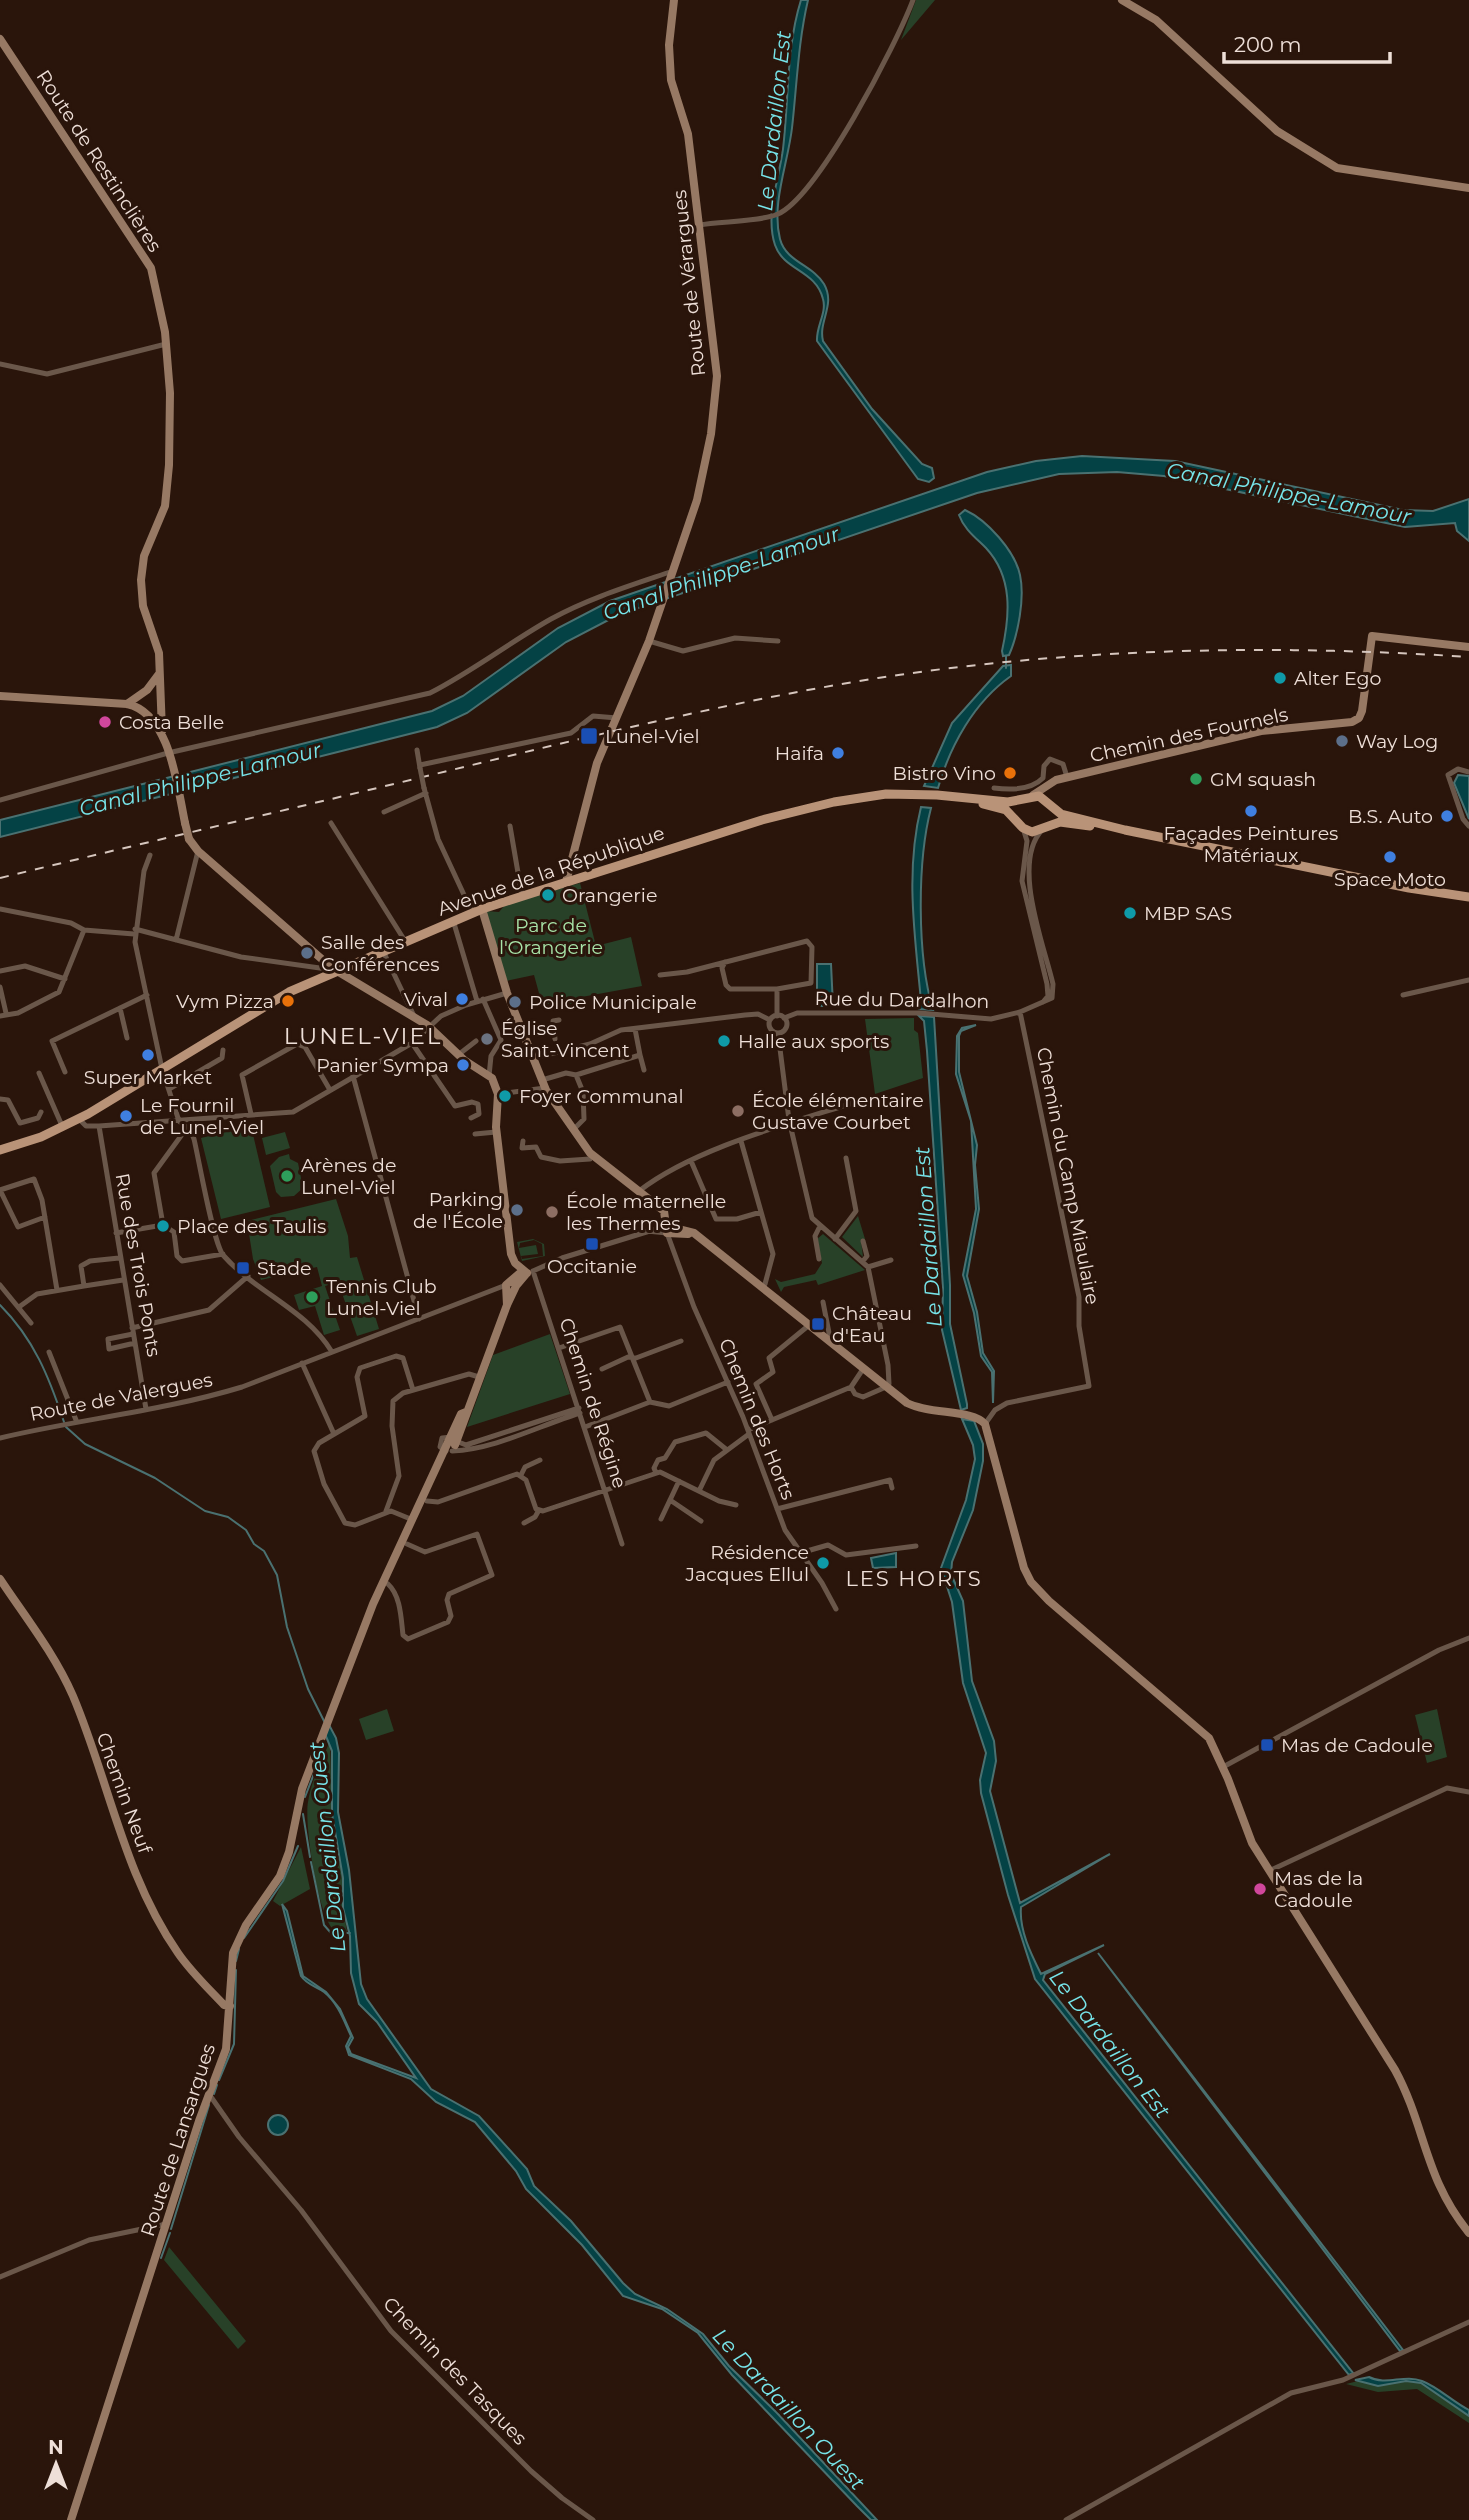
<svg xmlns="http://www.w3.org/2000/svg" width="1469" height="2520" font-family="Montserrat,sans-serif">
  <rect width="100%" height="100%" fill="#2a150b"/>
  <!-- green -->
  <path fill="#284128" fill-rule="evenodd" d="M916,0H935L901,40Z
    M580,883L596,946L631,937L642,986L576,998L573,1004H542L534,975L506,981L486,911L499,912L505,905Z
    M914,1018V1030L918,1033L923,1078L875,1094L865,1019Z
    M251,1126L270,1207L221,1219L201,1138Z
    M285,1132L290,1148L266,1155L262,1138Z
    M289,1154L290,1159L298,1163L303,1188L294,1196L281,1197L276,1192L270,1166L279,1157Z
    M336,1199L348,1236L350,1258L357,1257L379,1329L357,1336L338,1282L325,1286L340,1330L324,1335L315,1306L299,1310L294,1295L322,1286L317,1267L261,1280L253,1259L247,1221Z
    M858,1216L865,1239L861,1240L863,1257L842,1237Z
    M823,1234L865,1270L818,1285L816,1280L784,1287L781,1292L775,1279L781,1282L815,1274L822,1263L817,1239Z
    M533,1239L544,1244L545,1256L522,1261L517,1242ZM534,1240L542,1244L543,1256L522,1259L521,1256L538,1254L536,1245L519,1248L520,1243Z
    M550,1334L570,1394L467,1427L493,1355Z
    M387,1709L394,1731L366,1740L359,1719Z
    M1437,1709L1447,1757L1427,1763L1415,1715Z
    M330,1741L332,1814L343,1878V1908L347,1932L335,1931C318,1919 304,1823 308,1802C311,1781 322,1760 330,1741Z
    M301,1847L310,1889L280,1906L273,1901Z
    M169,2247L246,2341L238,2349L164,2260Z
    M1358,2381C1382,2387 1401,2377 1418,2382C1436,2387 1453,2406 1469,2416V2423L1417,2389L1378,2392L1346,2384Z"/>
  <!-- water -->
  <path fill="#044245" stroke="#4a7171" stroke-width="2" d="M801,0H808C798,43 797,84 792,128C788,163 771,204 780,239C786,262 813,265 824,284C836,305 818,321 823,341L872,409L922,464L932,468L934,478L929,482L918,479L817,341C816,326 827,313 823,299C816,270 784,271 775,245C765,215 779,179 783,149C789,99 786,48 801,0Z
    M1082,456L1175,461L1403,510L1433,511L1469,499V541L1457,531L1455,523L1405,527L1164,476L1117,472L1059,474L977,493L618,615L566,642L467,713L437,727L0,837V820L432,711L463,696L558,628L610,601L987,472L1036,461Z
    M965,510C987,520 1015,551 1020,575C1025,598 1018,635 1009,655L1003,656L1002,651C1010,615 1013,577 986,548C976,538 964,529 959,515Z
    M1011,665V676C974,702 950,746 938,788L924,786L952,723L1003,666Z
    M1458,775L1469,776V819L1454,783Z
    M921,807L931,808C917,862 917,956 933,1010L919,1009L921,1001C915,936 905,872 921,807Z
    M817,964H831L833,1006H817Z
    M919,1016L934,1017L950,1285V1324L967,1404V1408L961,1410L942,1330L943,1288L927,1051L924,1021Z
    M976,1025L961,1031L959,1036V1072L977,1145L975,1165L979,1209L967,1276L977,1312L983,1353L994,1371L993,1403L992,1372L981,1356L974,1313L963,1275L976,1209L971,1121L956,1074L957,1036L962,1028Z
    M962,1419L974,1421L983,1444V1461L973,1510L952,1562L951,1574L963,1601L972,1681L994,1741L996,1761L990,1791L1020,1903L1110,1854L1021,1907C1019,1930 1031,1954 1041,1974L1104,1945L1045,1974L1043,1980L1353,2373L1349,2375L1035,1979L1008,1895L981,1793L980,1780L986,1753L963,1683L952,1602L941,1568L966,1500L975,1459L973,1445Z
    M896,1553V1567L873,1568L871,1558Z
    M327,1721L336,1738L339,1753L338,1812L349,1870L361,1984L367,1999L431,2089L479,2116L527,2169L534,2186L571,2221L623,2283L635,2294L667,2309L703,2334L729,2366L777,2413L877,2520H871L857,2506L732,2375L698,2333L662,2309L623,2296L582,2245L526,2189L516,2171L475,2122L436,2102L411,2079L349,2055L346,2046L351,2036C344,2021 338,2003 324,1992C316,1986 307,1985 301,1976L282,1904L287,1911L303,1976L326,1992L340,2009L353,2038L348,2047L351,2054L416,2078L377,2022L359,2004L351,1973L350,1936L343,1908V1878L332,1814V1751L323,1729Z
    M1098,1953L1403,2350L1400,2351Z
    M268 2125a10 10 0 1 1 20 0a10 10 0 1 1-20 0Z
    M1369,2377C1386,2386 1404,2374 1422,2381C1438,2387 1453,2402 1469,2410V2416L1421,2383L1406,2381L1378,2386L1355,2380Z"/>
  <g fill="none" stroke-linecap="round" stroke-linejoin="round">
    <!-- stream -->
    <path stroke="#4a7171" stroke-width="2" d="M1006,656V668
      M0,1305C34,1339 49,1377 64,1422
      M66,1427L85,1444L155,1478L205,1511L228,1517L246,1530L254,1544L264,1551L277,1575L287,1627L308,1689L325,1723
      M322,1753L324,1750
      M305,1797L320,1758
      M303,1814L310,1857
      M311,1862L324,1925L331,1933H350
      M244,1938L283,1881L298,1846
      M236,1961L239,1949
      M219,2080L234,2044L236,1970
      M214,2094L217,2085
      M171,2229L209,2105
      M161,2258L170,2233"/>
    <!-- street -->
    <path stroke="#6a574a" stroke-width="5" d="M699,225C721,221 759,222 778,214C818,196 896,45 913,0
      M0,364L47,374L166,344
      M649,641L683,651L735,638L778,641
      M417,750L420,768
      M420,765L571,733L593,716L617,718
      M1469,772L1458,769L1448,775L1463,819L1469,826
      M424,788L438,839L472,912
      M994,788C1009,790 1031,790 1043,778L1044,766L1050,759L1063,764L1067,777
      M0,800L168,753L430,693C473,671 510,642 551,619C589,598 632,585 673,571
      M384,812L426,793
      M331,823L405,941
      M510,826L522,896
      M1023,828L1027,841L1022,881L1047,984L1048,996L1043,1002
      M150,855L144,871L135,942L162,1069L179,1121L191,1131L194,1139C199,1160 213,1242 223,1255C255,1292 306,1309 332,1352
      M0,909L71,923L84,930L134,934
      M453,920L477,1001
      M135,929L241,957L334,970
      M176,940L198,851
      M383,951L414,1016
      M0,971L25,966L65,979
      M660,975L687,972L807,941L812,947L811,983L777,989H730L726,985L722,968L725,962
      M0,987L6,1013
      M777,989V1016
      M1403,995L1469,980
      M483,999L501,1040L491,1056L489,1076
      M120,1008L127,1038
      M769 1024a9 9 0 1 1 18 0a9 9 0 1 1-18 0Z
      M0,1016L18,1013L59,992L84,930
      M784,1018L797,1013H919L991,1019L1020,1012L1052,998L1053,984C1044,945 1011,863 1042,830
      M778,1033L789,1120L812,1218L868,1267L888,1365L889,1384
      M555,1039L553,1021L559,1020
      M412,1043L455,1106L472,1102L478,1104L479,1114L471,1118
      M458,1055L476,1041
      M640,1055L644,1070
      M534,1058L590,1044L621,1030L745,1015L758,1014L770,1020
      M65,1072L52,1041L147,995
      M39,1073L63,1128
      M576,1075L640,1055L635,1029
      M353,1076L419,1319
      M542,1080L566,1073L576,1075
      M169,1089L222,1058L223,1050
      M498,1094L545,1088
      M0,1099L8,1100L20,1123L38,1118L41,1112
      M251,1114L242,1075L297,1044L305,1047L330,1090
      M79,1119L86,1126H99L293,1112L412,1043L441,1016L466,1005L507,993
      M99,1126L146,1409
      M575,1128L584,1119L583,1092L576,1075
      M475,1134L496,1132
      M523,1141L522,1148L536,1147L541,1157L560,1161L590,1159
      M741,1141L773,1254L765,1284
      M691,1161L716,1219H737L761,1212
      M0,1190L34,1179L42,1200L57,1290
      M0,1190L18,1227L45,1217
      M639,1191C694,1148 791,1123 859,1101
      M163,1225L154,1173L186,1129
      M647,1231L667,1233L694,1307L743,1417L785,1530L822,1583L836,1609
      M116,1233L163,1225L174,1232L177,1256L182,1261L223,1254
      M835,1239L856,1211L846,1158
      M863,1241L867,1256L863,1261
      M119,1258L90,1261L81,1266L84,1286L123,1280
      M819,1259L815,1236L820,1226
      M868,1267L891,1260
      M533,1271L622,1544
      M533,1271L562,1258L666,1226
      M0,1285L31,1323
      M823,1302L830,1338
      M19,1307L37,1294L84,1286
      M132,1328L209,1310L248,1276
      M133,1334L108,1339L109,1349L135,1343
      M559,1348L620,1327L650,1402
      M49,1352L76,1420
      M302,1363L334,1434
      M602,1369L628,1357L636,1358L681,1341
      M851,1387L855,1394L863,1397L886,1387
      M772,1420L756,1384L773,1372L769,1358L808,1326
      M985,1424L995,1410L1007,1403L1089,1386L1079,1326V1297L1020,1012
      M585,1427L650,1402L669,1406L728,1382
      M748,1430L851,1387L863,1369
      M0,1438C80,1419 163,1411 242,1387L506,1285
      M456,1441L466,1445L579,1408
      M446,1451L440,1447L442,1438L452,1437
      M452,1451C496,1449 538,1426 580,1413
      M656,1473L654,1468L658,1460L665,1458L675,1442L706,1433L727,1450
      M521,1475L525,1467L540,1460
      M699,1491L714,1460L749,1434
      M670,1500L701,1521
      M427,1501L438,1502L517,1474L526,1480L536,1509L543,1511L660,1472L719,1501L736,1505
      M777,1509L890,1480L892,1488
      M386,1511L399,1476L392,1426L393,1401L403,1393L469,1374L479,1377
      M661,1519L679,1481
      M413,1520L391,1511L355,1525L345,1523L324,1484L314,1451L319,1443L365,1416L357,1377L360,1368L396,1356L403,1358L413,1390
      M524,1523L535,1517L539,1510
      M800,1553L828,1545L846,1555L916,1546
      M388,1584C401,1596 401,1619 403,1635L408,1639L448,1622L451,1616L447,1600L449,1594L492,1575L477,1534L425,1552L407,1544
      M1223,1767L1439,1650L1469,1638
      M1269,1871L1447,1788L1469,1792
      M209,2094L239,2137L301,2210L391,2331L531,2471L562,2498L593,2520
      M0,2277L89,2240L166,2224
      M1066,2520L1291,2393L1343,2380L1469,2322"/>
    <!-- secondary -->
    <path stroke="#977964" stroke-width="8" d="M1122,0L1156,20L1277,131L1337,168L1469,188
      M0,39L151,268L165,332L170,393L169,465L165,506L144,556L141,580L143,606L159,653L162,731
      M0,696L127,704C170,713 177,785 185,823
      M127,704L147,690L159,674
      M1033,795L1056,780L1261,731L1352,722L1359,718L1362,711L1372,636L1469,647
      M189,839L198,851L332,968L427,1025L464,1060L492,1078L498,1094L496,1127L511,1254L515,1263L527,1273
      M566,882L597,763L649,641L697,500L711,434L717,376L688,134L671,80L669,45L674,0
      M482,909L507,993L546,1090L590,1153L664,1211L667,1233L688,1234
      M666,1226L694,1233L907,1403C931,1415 972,1409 985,1424L1024,1568L1031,1582L1049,1601L1209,1738L1228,1779L1252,1843L1395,2070C1426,2127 1424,2178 1469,2233
      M507,1305L506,1285L520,1273H527
      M455,1445L507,1305L516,1286L527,1273
      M0,1579C26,1618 54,1653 73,1696C109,1781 124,1876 178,1953C191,1972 208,1988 224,2005L230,2006
      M71,2520L199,2121L226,2049L233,1953L246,1925L280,1876L289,1852L302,1789L373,1604L461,1414L466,1412"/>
    <!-- primary -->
    <path stroke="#b99378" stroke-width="9" d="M983,804L1006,810L1023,828L1032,832L1060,822L1090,826
      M0,1150L41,1137L88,1114L289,992L482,909L762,820L834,802L886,794L937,795L1008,802L1039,796L1061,814L1125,830L1409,888L1469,897"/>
    <!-- rail -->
    <path stroke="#d6c6be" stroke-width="2" stroke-dasharray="9 9" stroke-linecap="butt" d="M0,878C143,843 287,810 431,775C579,739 727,702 878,678C1073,648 1272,644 1469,657"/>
    <!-- street-bridge -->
    <path stroke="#6a574a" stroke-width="5" d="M420,768L424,788"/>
    <!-- secondary-bridge -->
    <path stroke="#977964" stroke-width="8" d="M185,823L189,839"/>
  </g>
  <!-- markers -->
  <g fill="#0f9aa8" stroke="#2a150b" stroke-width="2.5">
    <circle cx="1280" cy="678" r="7"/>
    <circle cx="548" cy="895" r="7"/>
    <circle cx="1130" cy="913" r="7"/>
    <circle cx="724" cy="1041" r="7"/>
    <circle cx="505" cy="1096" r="7"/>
    <circle cx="163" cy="1226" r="7"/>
    <circle cx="823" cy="1563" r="7"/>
  </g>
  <g fill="#d1479c" stroke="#2a150b" stroke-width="2.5">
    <circle cx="105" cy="722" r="7"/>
    <circle cx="1260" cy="1889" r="7"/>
  </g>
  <g fill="#1a4fb4" stroke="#2a150b" stroke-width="2.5">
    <rect x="580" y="727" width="18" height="18" rx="3.5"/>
    <rect x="585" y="1237" width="14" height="14" rx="3.5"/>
    <rect x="236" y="1261" width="14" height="14" rx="3.5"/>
    <rect x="811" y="1317" width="14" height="14" rx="3.5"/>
    <rect x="1260" y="1738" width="14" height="14" rx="3.5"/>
  </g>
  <g fill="#5c6f8a" stroke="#2a150b" stroke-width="2.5">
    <circle cx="1342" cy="741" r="7"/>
    <circle cx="307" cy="953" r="7"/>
    <circle cx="515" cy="1002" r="7"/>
    <circle cx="517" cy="1210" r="7"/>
  </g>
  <g fill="#3f7fe0" stroke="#2a150b" stroke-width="2.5">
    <circle cx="838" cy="753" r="7"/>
    <circle cx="1251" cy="811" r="7"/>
    <circle cx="1447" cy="816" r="7"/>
    <circle cx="1390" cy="857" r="7"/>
    <circle cx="462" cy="999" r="7"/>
    <circle cx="148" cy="1055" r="7"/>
    <circle cx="463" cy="1065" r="7"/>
    <circle cx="126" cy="1116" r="7"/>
  </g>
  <g fill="#e8710a" stroke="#2a150b" stroke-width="2.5">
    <circle cx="1010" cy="773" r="7"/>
    <circle cx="288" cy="1001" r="7"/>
  </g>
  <g fill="#2e9e5b" stroke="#2a150b" stroke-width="2.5">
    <circle cx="1196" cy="779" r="7"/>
    <circle cx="287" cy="1176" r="7"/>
    <circle cx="312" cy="1297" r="7"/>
  </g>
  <circle fill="#6b7280" stroke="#2a150b" stroke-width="2.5" cx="487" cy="1039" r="7"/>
  <g fill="#8d6e63" stroke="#2a150b" stroke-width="2.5">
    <circle cx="738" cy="1111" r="7"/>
    <circle cx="552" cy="1212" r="7"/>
  </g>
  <g text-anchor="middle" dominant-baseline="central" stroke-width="6" stroke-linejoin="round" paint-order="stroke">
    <!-- street labels -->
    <g font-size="19" fill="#eedfd8" stroke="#2a150b">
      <text transform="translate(99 161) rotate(57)">Route de Restinclières</text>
      <text transform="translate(689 283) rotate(-96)">Route de Vérargues</text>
      <text transform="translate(1189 735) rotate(-12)">Chemin des Fournels</text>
      <text transform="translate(551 871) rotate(-19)">Avenue de la République</text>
      <text transform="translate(902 1000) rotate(1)">Rue du Dardalhon</text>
      <text transform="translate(1068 1176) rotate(79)">Chemin du Camp Miaulaire</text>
      <text transform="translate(138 1265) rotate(80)">Rue des Trois Ponts</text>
      <text transform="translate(121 1397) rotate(-11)">Route de Valergues</text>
      <text transform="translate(593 1403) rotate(72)">Chemin de Régine</text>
      <text transform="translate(757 1419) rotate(68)">Chemin des Horts</text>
      <text transform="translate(124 1793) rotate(70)">Chemin Neuf</text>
      <text transform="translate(178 2140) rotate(-72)">Route de Lansargues</text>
      <text transform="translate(455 2371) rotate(46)">Chemin des Tasques</text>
    </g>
    <!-- poi labels -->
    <g font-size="19" fill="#eedfd8" stroke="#2a150b" text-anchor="start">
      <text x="1294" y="678">Alter Ego</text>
      <text x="119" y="722">Costa Belle</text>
      <text x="605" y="736">Lunel-Viel</text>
      <text x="1356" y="741">Way Log</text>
      <text x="824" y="753" text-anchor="end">Haifa</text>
      <text x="996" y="773" text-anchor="end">Bistro Vino</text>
      <text x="1210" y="779">GM squash</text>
      <text x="1433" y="816" text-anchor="end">B.S. Auto</text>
      <text x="1251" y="833" text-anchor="middle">Façades Peintures<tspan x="1251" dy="22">Matériaux</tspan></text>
      <text x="1390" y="879" text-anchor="middle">Space Moto</text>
      <text x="562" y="895">Orangerie</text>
      <text x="1144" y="913">MBP SAS</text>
      <text x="321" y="942">Salle des<tspan x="321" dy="22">Conférences</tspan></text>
      <text x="448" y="999" text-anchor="end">Vival</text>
      <text x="274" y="1001" text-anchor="end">Vym Pizza</text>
      <text x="529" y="1002">Police Municipale</text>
      <text x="501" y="1028">Église<tspan x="501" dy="22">Saint-Vincent</tspan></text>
      <text x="738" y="1041">Halle aux sports</text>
      <text x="449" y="1065" text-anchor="end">Panier Sympa</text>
      <text x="148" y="1077" text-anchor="middle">Super Market</text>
      <text x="519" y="1096">Foyer Communal</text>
      <text x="752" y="1100">École élémentaire<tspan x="752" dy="22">Gustave Courbet</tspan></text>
      <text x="140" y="1105">Le Fournil<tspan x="140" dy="22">de Lunel-Viel</tspan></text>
      <text x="301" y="1165">Arènes de<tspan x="301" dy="22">Lunel-Viel</tspan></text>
      <text x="503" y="1199" text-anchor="end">Parking<tspan x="503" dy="22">de l'École</tspan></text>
      <text x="566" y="1201">École maternelle<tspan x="566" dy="22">les Thermes</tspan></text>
      <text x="177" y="1226">Place des Taulis</text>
      <text x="592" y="1266" text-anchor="middle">Occitanie</text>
      <text x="257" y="1268">Stade</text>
      <text x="326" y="1286">Tennis Club<tspan x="326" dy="22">Lunel-Viel</tspan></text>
      <text x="832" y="1313">Château<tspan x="832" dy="22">d'Eau</tspan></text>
      <text x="809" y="1552" text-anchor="end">Résidence<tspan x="809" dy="22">Jacques Ellul</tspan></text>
      <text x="1281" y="1745">Mas de Cadoule</text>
      <text x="1274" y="1878">Mas de la<tspan x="1274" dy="22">Cadoule</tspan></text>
    </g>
    <!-- park labels -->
    <g font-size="19" fill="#a8e4a8" stroke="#2a150b">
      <text x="551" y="925">Parc de<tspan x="551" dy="22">l'Orangerie</tspan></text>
    </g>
    <!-- water labels -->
    <g font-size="21" font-style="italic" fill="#77e5ea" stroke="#2a150b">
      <text transform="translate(774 121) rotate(-84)">Le Dardaillon Est</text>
      <text transform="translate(1289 493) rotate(11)">Canal Philippe-Lamour</text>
      <text transform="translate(721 573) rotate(-19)">Canal Philippe-Lamour</text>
      <text transform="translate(200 779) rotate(-14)">Canal Philippe-Lamour</text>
      <text transform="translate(928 1237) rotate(-94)">Le Dardaillon Est</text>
      <text transform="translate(327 1847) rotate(-96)">Le Dardaillon Ouest</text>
      <text transform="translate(1110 2044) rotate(52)">Le Dardaillon Est</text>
      <text transform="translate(789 2409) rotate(47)">Le Dardaillon Ouest</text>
    </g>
    <!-- neighbourhood labels -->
    <g font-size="21" letter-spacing="2" fill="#eedfd8" stroke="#2a150b">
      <text x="914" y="1578">LES HORTS</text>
    </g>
    <!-- quarter labels -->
    <g font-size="23" letter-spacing="2" fill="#eedfd8" stroke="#2a150b">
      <text x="363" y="1036">LUNEL-VIEL</text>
    </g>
  </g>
  <!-- north arrow -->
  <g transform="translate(56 2464)" stroke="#2a150b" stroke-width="5" paint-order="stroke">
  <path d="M0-5L12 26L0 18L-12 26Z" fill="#eedfd8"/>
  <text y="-10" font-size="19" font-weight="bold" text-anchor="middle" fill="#eedfd8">N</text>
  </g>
  <!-- scale -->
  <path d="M1224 52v10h166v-10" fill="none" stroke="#eedfd8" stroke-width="3.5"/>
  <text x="1234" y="52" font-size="21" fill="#eedfd8" stroke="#2a150b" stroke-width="5" paint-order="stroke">200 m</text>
</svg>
